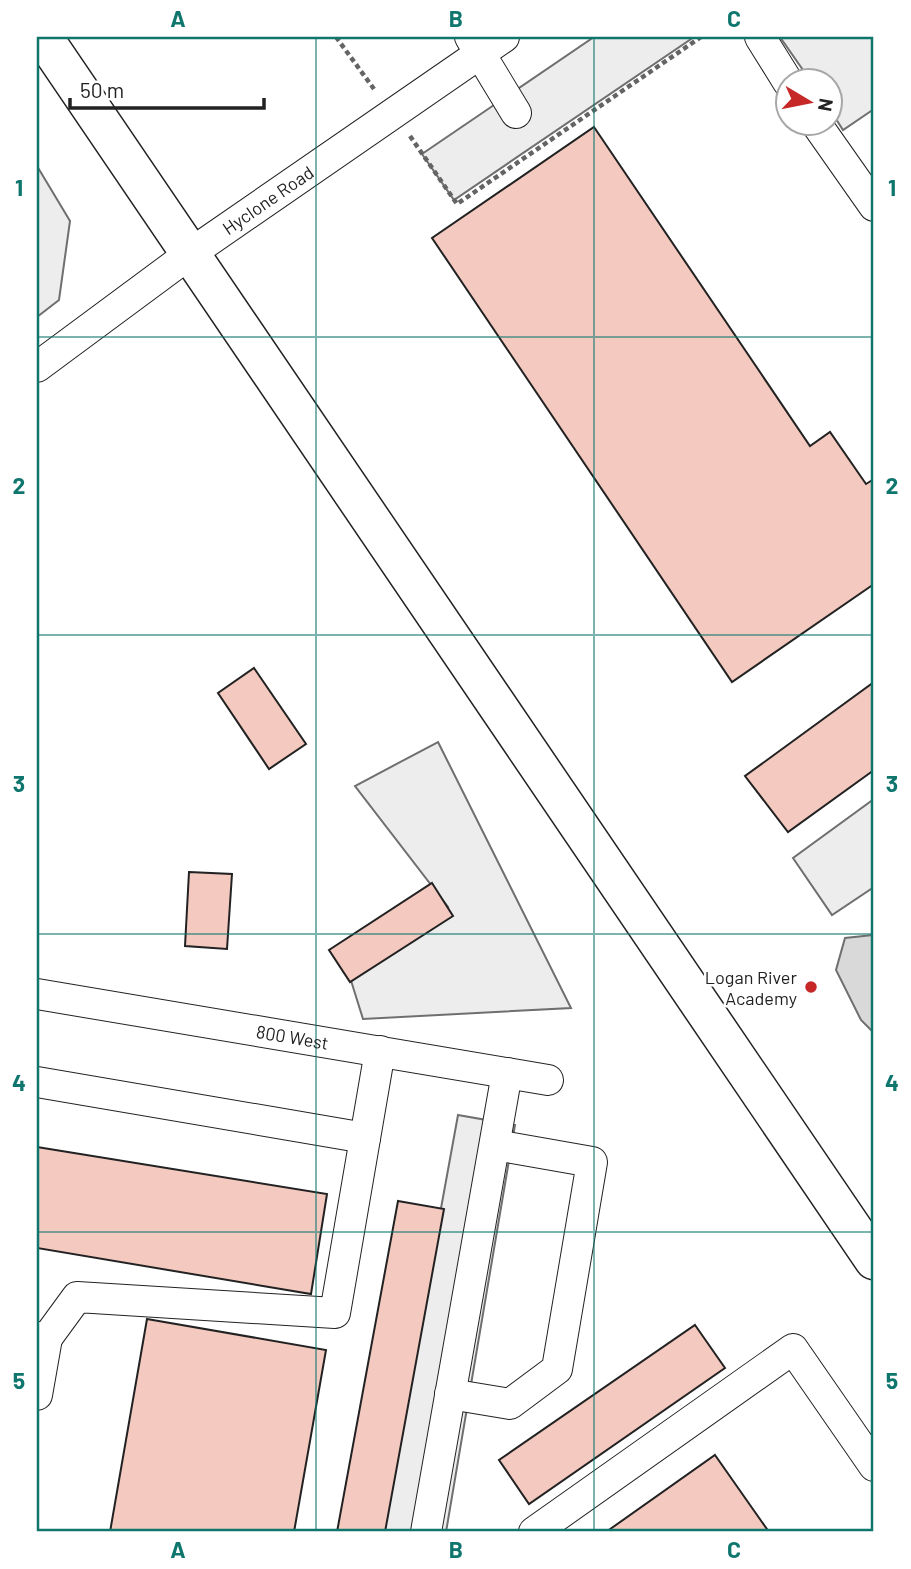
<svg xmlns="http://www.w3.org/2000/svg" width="911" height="1569" font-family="Barlow,sans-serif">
  <rect width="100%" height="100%" fill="#fff"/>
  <!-- parking -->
  <path fill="#ededed" stroke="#6f6f6f" stroke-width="2" d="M594,37H694L454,200L422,154Z
    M780,37H874V109L843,130L831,111L830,80H810Z
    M37,166L70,221L59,300L37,317Z
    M438,742L571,1008L363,1019L348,971L448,907L355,786Z
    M874,799V887L832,915L793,858Z
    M458,1115L515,1125L446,1532H382Z"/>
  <!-- water -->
  <path fill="#d9d9d9" stroke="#6f6f6f" stroke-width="2" d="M873,935L874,936V1033L861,1020L836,970L845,938Z"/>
  <!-- building -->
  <path fill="#f3c9c0" stroke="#222" stroke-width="2" d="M594,127L810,446L830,432L866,484L874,479V584L732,682L432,238Z
    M254,668L306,744L269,769L218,693Z
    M874,682V770L788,832L745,776Z
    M189,872L232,874L227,949L185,946Z
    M432,883L453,916L350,982L329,950Z
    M37,1147L327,1194L311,1294L37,1248Z
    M398,1201L444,1209L385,1532H337Z
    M147,1319L326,1350L294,1532H110Z
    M695,1325L725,1368L529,1504L499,1460Z
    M715,1455L769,1532H606Z"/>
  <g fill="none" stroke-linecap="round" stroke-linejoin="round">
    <!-- minor casing -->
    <g stroke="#222" stroke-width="32">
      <g id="minor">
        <path d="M470,37L516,113"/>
        <path d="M760,37L788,82"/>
        <path d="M815,122L874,206"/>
        <path id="s1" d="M37,367L191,253L504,37"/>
        <path id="s2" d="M37,994L548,1080"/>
        <path d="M37,1082L365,1138"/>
        <path d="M37,1337L47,1338L37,1395"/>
        <path d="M47,1338L77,1297L335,1313L380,1051"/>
        <path d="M450,1394L510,1404L557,1369L592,1162L495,1145"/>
        <path d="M426,1532L507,1073"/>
        <path d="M534,1532L793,1349L874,1466"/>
      </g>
    </g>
    <!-- highway casing -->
    <g stroke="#222" stroke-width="41">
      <path id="highway" d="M43,37L874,1260"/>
    </g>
    <!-- path -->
    <path stroke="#646464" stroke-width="4.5" stroke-dasharray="5 3.5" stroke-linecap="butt" d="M336,37L374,89
      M410,136L457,204L701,37"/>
    <!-- minor -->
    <use href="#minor" stroke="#fff" stroke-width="30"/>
    <!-- highway -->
    <use href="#highway" stroke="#fff" stroke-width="38"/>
  </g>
  <!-- grid -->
  <path fill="none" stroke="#0f766e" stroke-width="2" stroke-opacity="0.55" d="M316,37V1532M594,37V1532M37,337H874M37,635H874M37,934H874M37,1232H874"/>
  <!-- markers -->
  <circle fill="#c62828" stroke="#fff" stroke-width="2.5" cx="811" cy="987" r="7"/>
  <g text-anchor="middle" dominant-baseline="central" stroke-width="5" stroke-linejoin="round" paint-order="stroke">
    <!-- street labels -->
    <g font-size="18" fill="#222" stroke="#fff">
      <text stroke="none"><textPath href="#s1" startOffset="285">Hyclone Road</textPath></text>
      <text stroke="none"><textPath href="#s2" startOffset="259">800 West</textPath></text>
    </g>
    <!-- poi labels -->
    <g font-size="18" fill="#222" stroke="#fff" text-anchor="end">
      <text x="797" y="977">Logan River<tspan x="797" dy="21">Academy</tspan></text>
    </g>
  </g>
  <!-- border -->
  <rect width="911" height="1569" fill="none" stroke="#ffffff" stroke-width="77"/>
  <!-- north arrow -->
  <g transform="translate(809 102) rotate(100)"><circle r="33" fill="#ffffff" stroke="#a7a7a7" stroke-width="2"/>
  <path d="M0-5L12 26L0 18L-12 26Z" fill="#c62828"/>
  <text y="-10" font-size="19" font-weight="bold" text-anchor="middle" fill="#222222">N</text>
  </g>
  <!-- scale -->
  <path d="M70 98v10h194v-10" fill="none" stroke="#222222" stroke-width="3.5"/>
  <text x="80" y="98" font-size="21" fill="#222222" stroke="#ffffff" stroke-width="5" paint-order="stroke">50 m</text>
  <rect x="38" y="38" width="834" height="1492" fill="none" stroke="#0f766e" stroke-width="2.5"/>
  <g font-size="23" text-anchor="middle" font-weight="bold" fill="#0f766e">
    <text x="178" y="27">A</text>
    <text x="456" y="27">B</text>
    <text x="734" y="27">C</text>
    <text x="19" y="196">1</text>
    <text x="892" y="196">1</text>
    <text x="19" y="494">2</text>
    <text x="892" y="494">2</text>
    <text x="19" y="792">3</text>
    <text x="892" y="792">3</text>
    <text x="19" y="1091">4</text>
    <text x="892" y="1091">4</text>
    <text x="19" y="1389">5</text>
    <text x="892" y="1389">5</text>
    <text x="178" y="1558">A</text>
    <text x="456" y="1558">B</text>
    <text x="734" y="1558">C</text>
  </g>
</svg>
